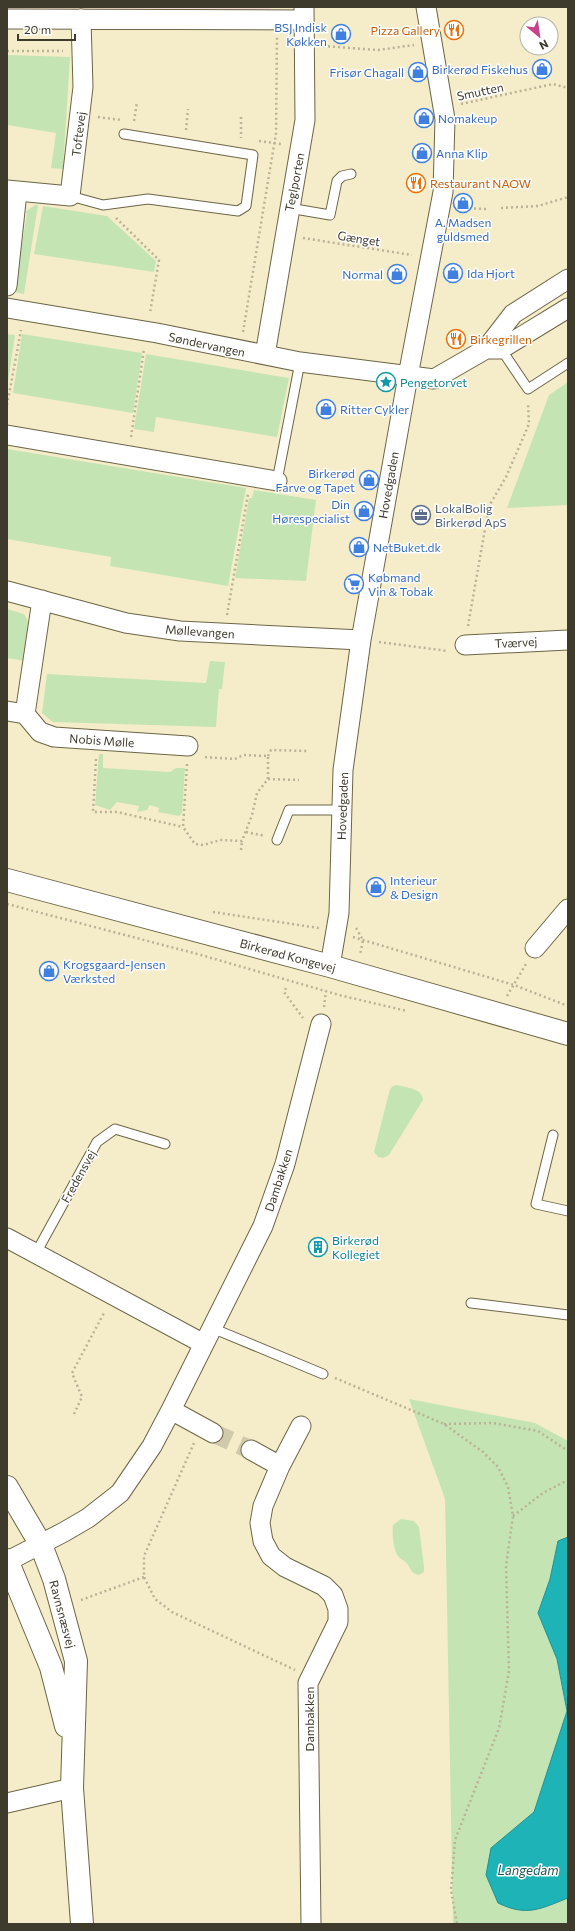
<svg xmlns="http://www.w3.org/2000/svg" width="575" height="1931" font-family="Commissioner,sans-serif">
  <rect width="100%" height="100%" fill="#f5edca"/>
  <!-- education -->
  <path fill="#f6dcd6" d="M7,7H271V14L7,13Z"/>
  <!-- green -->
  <path fill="#c5e4b4" d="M7,55L70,57L63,169L51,168L56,133L7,125Z
    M35,205H38L24,294L14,292L27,213L25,212Z
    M43,206L107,216L156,261L154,272L34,254Z
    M7,334L15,335L7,389Z
    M22,334L142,353L133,413L13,393Z
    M146,354L289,378L277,437L156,417L154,432L134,429Z
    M568,382V505L507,508L549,395Z
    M7,449L246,488L228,586L110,566L111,557L7,539Z
    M254,490L316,500L306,581L235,578L249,498H252Z
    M7,609L24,614L30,625L25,661L7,658Z
    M210,661L225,662L222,689H219L216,727L53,722L42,713L47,674L206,683Z
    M99,754H103V768L170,772L176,768H185L182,813L179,816L158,812L159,808L150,805L147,810L137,812L139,806L117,802L110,810L95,805Z
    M397,1085C408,1088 422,1088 423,1100L389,1155L383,1158L378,1157L374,1152L390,1089L393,1086Z
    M409,1399L535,1423L568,1441V1924H453L445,1499Z
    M401,1519L414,1521L419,1527L424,1567V1572L419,1575C411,1573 412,1571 408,1565C406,1561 401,1560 398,1556C393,1549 392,1533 393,1525Z"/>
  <!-- water -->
  <path fill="#1db3b7" stroke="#278f8e" d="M568,1537V1898C540,1909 527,1917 498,1903L486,1875L491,1848L534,1812L567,1711L557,1659L538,1613L550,1579L558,1541Z"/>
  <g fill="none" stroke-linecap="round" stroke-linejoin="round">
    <!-- street-tunnel -->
    <path stroke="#d0c9ab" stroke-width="19" stroke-dasharray="19 10" stroke-linecap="butt" d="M213,1433L251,1450"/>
    <!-- lane casing -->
    <g stroke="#6c6546" stroke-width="11">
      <path id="lane" d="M70,196L103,205L148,199L238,211L246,206L253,155L124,134
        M289,208L330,215L337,181L342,176L351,174
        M501,349L528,389L568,363
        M277,481L300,362
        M277,840L289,810H342
        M553,1135L536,1204L568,1211
        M36,1253L97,1142L115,1129L165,1144
        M471,1303L568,1315
        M212,1328L323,1374"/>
    </g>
    <!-- street casing -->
    <g stroke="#6c6546" stroke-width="21">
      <path id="street" d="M7,19L304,20
        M7,190L70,196L83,87L81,19
        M7,286L17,192
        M7,308L157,333L300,362L434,379L486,349L513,314L568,279
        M486,349H501L568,308
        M265,355L305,120L304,7
        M7,435L277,481
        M7,591L126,623L180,631L361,640
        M465,645L568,640
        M7,711L25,714L42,600
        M25,714L40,732L54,737L188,746
        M535,948L568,909
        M330,966L339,913L343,770L361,640L408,376L443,192L445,119L426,7
        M7,1238L204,1344
        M171,1410L213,1433
        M301,1426L280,1466L263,1506L260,1523L263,1541L271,1556L285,1567L324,1586L333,1595L338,1609V1622L308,1683L311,1924
        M251,1450L280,1466
        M8,1561L64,1532L88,1518L120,1493L152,1446L171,1410L263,1226L285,1164L321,1024
        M7,1803L72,1788"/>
    </g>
    <!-- secondary casing -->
    <g stroke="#6c6546" stroke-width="24">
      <path id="secondary" d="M7,880L330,966L568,1034
        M7,1487L41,1545L54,1579L76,1661L72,1788L82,1924
        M7,1560L51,1667L66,1726"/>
    </g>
    <!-- path -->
    <path stroke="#b9b296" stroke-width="2.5" stroke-dasharray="2 3" stroke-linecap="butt" d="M323,46L378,50L414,45
      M7,51H63
      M461,104L553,84L564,87H568
      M98,117L121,120
      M241,117V138
      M134,121L137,102
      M186,130L188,109
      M259,141L281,144
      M459,208L487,209
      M501,208L538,206L568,197
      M116,218L159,260L150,313
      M303,238L412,255
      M243,332L276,133L277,37
      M7,405L21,330
      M131,437L144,349
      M227,615L248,494
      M468,626L489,506L506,477L529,424L528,403
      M379,642L448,651
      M268,756L271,750L307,751
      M96,759L93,812H117L183,827
      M187,764L183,827L195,844L204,845L220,840L242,841L252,815L257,793L268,779V756L243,755L235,759L203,757
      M268,779L299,780
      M246,832L265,836
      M241,850L242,841
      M7,904L201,955L339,995L407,1011
      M213,912L319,928
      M356,928L363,940L360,955
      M353,937L514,985L568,1006
      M286,988L284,992L303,1018
      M507,996L526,964
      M324,1007L326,991
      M335,1378L444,1424L483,1452L498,1467L508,1487L513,1516L506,1566L509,1671L499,1728L455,1840L451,1890L457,1924
      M74,1414L82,1397L72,1373L105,1311
      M444,1424L493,1423L538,1431L568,1451
      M194,1443L144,1556V1577L155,1599L172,1612L295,1670
      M513,1516L543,1493L568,1480
      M81,1600L144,1577"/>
    <!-- lane -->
    <use href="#lane" stroke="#fff" stroke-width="9"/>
    <!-- street -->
    <use href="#street" stroke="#fff" stroke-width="19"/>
    <!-- secondary -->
    <use href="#secondary" stroke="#fff" stroke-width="22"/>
  </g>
  <!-- icons -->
  <defs>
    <g id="restaurant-ring" transform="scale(1)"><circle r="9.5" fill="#fff" stroke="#e8710a" stroke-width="1.5"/><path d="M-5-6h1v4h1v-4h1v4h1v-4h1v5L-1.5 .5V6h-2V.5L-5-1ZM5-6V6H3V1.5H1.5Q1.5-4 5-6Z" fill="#e8710a"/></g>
    <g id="shop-ring" transform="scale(1)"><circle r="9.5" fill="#fff" stroke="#3f7fe0" stroke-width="1.5"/><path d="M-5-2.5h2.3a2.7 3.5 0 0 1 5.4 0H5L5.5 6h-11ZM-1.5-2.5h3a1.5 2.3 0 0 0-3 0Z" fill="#3f7fe0"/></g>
    <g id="sight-ring" transform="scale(1)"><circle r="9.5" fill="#fff" stroke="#0f9aa8" stroke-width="1.5"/><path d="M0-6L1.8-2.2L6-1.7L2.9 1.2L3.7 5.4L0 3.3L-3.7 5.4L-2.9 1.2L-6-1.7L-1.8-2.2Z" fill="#0f9aa8"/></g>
    <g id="office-ring" transform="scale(1)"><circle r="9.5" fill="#fff" stroke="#5c6f8a" stroke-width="1.5"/><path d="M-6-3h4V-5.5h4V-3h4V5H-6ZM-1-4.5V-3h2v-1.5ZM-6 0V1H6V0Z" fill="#5c6f8a"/></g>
    <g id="supermarket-ring" transform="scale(1)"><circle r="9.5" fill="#fff" stroke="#3f7fe0" stroke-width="1.5"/><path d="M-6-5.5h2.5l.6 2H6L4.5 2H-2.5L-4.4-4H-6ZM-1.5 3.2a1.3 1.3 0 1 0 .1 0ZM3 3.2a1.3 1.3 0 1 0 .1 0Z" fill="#3f7fe0"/></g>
    <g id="building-ring" transform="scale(1)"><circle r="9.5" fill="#fff" stroke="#0f9aa8" stroke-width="1.5"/><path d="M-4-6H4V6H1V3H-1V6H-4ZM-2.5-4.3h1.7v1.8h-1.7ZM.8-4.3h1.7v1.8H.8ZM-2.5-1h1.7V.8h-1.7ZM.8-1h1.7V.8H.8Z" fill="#0f9aa8"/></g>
  </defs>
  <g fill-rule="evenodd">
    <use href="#restaurant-ring" x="454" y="30"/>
    <use href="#shop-ring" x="341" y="34"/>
    <use href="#shop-ring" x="542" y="69"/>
    <use href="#shop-ring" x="418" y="72"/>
    <use href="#shop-ring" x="424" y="118"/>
    <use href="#shop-ring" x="422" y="153"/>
    <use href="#restaurant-ring" x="416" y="183"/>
    <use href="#shop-ring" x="463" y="203"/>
    <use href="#shop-ring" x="453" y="273"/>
    <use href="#shop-ring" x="397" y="274"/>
    <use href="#restaurant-ring" x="456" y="339"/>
    <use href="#sight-ring" x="386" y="382"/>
    <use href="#shop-ring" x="326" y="409"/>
    <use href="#shop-ring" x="369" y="480"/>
    <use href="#shop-ring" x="364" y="511"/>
    <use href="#office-ring" x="421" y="515"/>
    <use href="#shop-ring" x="359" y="547"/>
    <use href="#supermarket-ring" x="354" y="584"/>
    <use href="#shop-ring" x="376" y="887"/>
    <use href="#shop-ring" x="49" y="971"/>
    <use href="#building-ring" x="318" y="1247"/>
  </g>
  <g text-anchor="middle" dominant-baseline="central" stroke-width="3" stroke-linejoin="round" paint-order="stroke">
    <!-- shop labels -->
    <g font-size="12" fill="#366cbe" stroke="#fff" text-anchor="start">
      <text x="327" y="27" text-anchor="end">BSJ Indisk<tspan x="327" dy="14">Køkken</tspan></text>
      <text x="528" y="69" text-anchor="end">Birkerød Fiskehus</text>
      <text x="404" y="72" text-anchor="end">Frisør Chagall</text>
      <text x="438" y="118">Nomakeup</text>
      <text x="436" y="153">Anna Klip</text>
      <text x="463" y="222" text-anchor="middle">A. Madsen<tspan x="463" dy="14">guldsmed</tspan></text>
      <text x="467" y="273">Ida Hjort</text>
      <text x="383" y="274" text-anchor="end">Normal</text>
      <text x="340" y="409">Ritter Cykler</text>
      <text x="355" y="473" text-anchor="end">Birkerød<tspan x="355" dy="14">Farve og Tapet</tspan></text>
      <text x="350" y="504" text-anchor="end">Din<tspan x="350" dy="14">Hørespecialist</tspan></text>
      <text x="373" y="547">NetBuket.dk</text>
      <text x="368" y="577">Købmand<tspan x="368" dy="14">Vin &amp; Tobak</tspan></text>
      <text x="390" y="880">Interieur<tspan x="390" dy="14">&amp; Design</tspan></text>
      <text x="63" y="964">Krogsgaard-Jensen<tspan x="63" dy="14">Værksted</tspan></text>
    </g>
    <!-- food labels -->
    <g font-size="12" fill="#c56008" stroke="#fff" text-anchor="start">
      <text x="440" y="30" text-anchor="end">Pizza Gallery</text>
      <text x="430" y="183">Restaurant NAOW</text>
      <text x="470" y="339">Birkegrillen</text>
    </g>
    <!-- street labels -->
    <g font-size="12" fill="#3e3b2d" stroke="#fff">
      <text transform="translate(480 91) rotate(-12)">Smutten</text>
      <text transform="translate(78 134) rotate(-83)">Toftevej</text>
      <text transform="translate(294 182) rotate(-79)">Teglporten</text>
      <text transform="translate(359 238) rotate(9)">Gænget</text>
      <text transform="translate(207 344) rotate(12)">Søndervangen</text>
      <text transform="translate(388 485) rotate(-80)">Hovedgaden</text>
      <text transform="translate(200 631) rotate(4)">Møllevangen</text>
      <text transform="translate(516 642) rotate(-3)">Tværvej</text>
      <text transform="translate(102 740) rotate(4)">Nobis Mølle</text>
      <text transform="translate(342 806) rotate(-88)">Hovedgaden</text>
      <text transform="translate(288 955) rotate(15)">Birkerød Kongevej</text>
      <text transform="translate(78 1176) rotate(-61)">Fredensvej</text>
      <text transform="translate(278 1180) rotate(-72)">Dambakken</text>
      <text transform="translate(63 1614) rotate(75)">Ravnsnæsvej</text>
      <text transform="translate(309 1719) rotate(-90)">Dambakken</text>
    </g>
    <!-- culture labels -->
    <g font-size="12" fill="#0d838f" stroke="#fff" text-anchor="start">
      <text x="400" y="382">Pengetorvet</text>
      <text x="332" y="1240">Birkerød<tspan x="332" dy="14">Kollegiet</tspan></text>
    </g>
    <!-- service labels -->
    <g font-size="12" fill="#4e5e75" stroke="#fff" text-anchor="start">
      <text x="435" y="508">LokalBolig<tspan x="435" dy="14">Birkerød ApS</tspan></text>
    </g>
    <!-- water labels -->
    <g font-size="13" font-style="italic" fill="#21595a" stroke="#fff">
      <text x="528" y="1870">Langedam</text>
    </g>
  </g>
  <!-- border -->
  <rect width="575" height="1931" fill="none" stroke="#3e3b2d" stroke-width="16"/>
  <!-- north arrow -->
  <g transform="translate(539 36) rotate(151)"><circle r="19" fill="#ffffff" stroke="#b2b1ab"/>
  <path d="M0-3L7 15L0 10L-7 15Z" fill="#c6438b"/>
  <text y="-6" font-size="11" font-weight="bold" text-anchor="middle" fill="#3e3b2d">N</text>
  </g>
  <!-- scale -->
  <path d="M18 34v6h57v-6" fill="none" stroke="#3e3b2d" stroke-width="2"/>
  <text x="24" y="34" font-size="12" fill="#3e3b2d" stroke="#ffffff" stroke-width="3" paint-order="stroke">20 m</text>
</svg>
